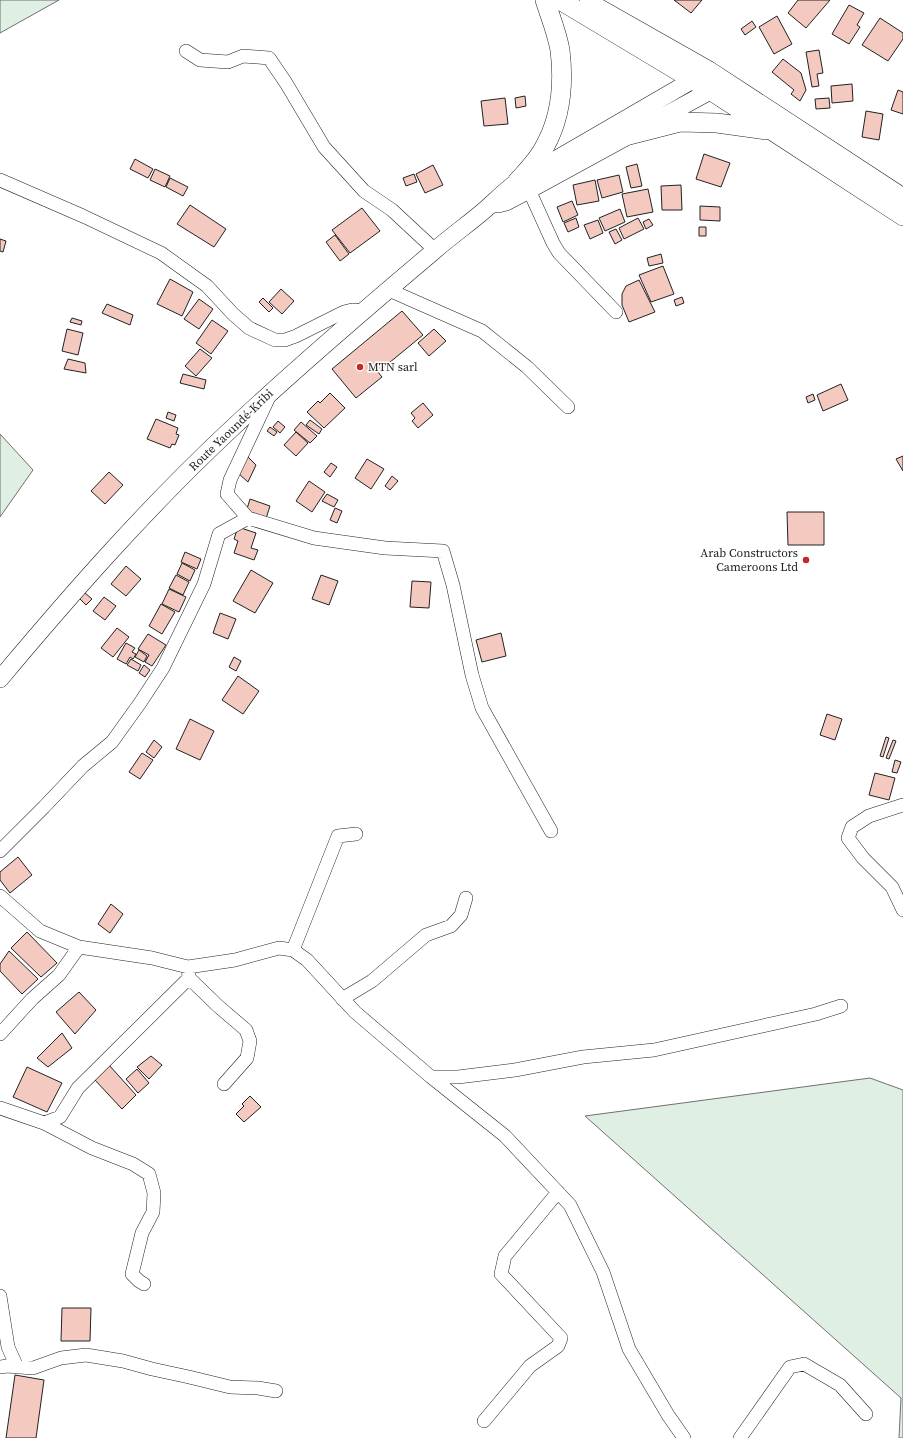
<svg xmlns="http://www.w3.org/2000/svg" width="903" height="1438" font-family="'Source Serif 4',serif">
  <rect width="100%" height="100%" fill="#fff"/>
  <!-- green -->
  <path fill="#e0efe3" stroke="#6f6f6f" d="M0,0H59L0,33Z
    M0,434L33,470L0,517Z
    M870,1078L903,1090V1438H899L901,1398L585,1116Z"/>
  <!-- building -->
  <path fill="#f3c9c0" stroke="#222" d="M674,0H702L691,13Z
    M798,0H830L806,28L788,13Z
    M849,5L864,13L857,25L860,27L849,44L832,34Z
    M777,16L792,44L774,54L759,27Z
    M880,18L903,33V39L888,61L862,45Z
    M752,21L756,27L745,35L741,29Z
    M819,50L823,73L817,74L819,86L812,87L806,52Z
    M783,59L801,73L806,90L800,101L791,94L794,90L772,72Z
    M852,84L853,101L832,103L831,86Z
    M898,90L903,92V114L891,110Z
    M525,96L526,106L516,108L515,98Z
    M505,98L508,124L484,126L481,101Z
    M829,98L830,108L816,109L815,99Z
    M866,111L883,114L879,140L862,137Z
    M704,154L730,163L721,187L696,179Z
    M135,159L153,169L148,178L130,169Z
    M637,164L642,186L631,188L626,167Z
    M433,165L443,185L425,193L416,174Z
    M155,169L170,176L165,187L150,180Z
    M414,174L417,182L406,186L403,178Z
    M619,175L623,192L602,198L597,180Z
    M170,178L188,187L183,196L166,187Z
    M595,180L599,201L577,205L573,185Z
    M681,185L682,210H662L661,186Z
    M648,189L653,212L627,217L622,194Z
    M572,201L578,215L563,222L557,207Z
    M190,205L226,229L214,247L177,224Z
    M700,206L720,207V221L700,220Z
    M362,208L380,231L350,253L332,230Z
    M620,209L625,222L605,231L599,218Z
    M576,218L579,227L568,232L564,223Z
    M638,218L644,229L624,239L619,228Z
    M649,219L653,225L646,229L643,222Z
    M598,220L603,233L590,239L584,225Z
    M699,227H706V236H699Z
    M616,229L622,240L615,244L609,232Z
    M335,235L349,254L340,261L326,242Z
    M0,239L6,241L3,252L0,251Z
    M661,254L663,263L649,266L647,258Z
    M663,266L674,294L651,302L639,275Z
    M170,279L193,292L182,316L157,304Z
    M639,280L655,312L629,322L622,305V294L626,286Z
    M281,289L294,301L282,314L269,302Z
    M682,297L684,303L676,306L674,300Z
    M263,298L273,308L269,312L259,302Z
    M199,299L213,309L199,329L184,319Z
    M107,304L133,315L130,325L102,313Z
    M402,311L423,335L378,372L382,377L356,398L332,369Z
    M72,318L82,321L81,325L70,322Z
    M212,320L228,331L211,354L196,343Z
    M67,329L83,333L78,355L62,351Z
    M434,329L446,341L429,356L418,343Z
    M200,349L212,358L196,376L185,366Z
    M68,359L85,363L86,373L64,369Z
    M183,374L206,380L204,389L180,383Z
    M841,384L848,400L823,411L817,395Z
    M330,393L345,408L324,428L307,412L318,401L320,403Z
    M813,394L815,400L808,403L806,397Z
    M423,403L433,415L418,428L412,421L415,418L411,413Z
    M168,412L176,415L174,421L166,418Z
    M156,419L178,428L176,434L179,435L175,445L172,444L170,448L147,439Z
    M310,420L322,429L319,434L306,425Z
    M278,421L285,427L280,433L273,427Z
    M301,422L317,436L310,443L294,430Z
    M270,427L277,432L274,436L267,431Z
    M296,432L308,443L296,456L284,445Z
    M247,456L256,465L248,482L238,473Z
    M903,456V471L896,459Z
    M367,459L384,469L371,489L355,478Z
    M331,463L337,467L330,477L324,472Z
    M109,472L123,485L105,504L91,491Z
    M392,476L398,481L390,490L385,486Z
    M309,481L325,492L312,512L296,501Z
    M327,494L338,500L334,507L322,501Z
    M250,499L270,506L263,528L243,522Z
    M335,508L342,511L337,523L330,520Z
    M787,512H824V545H788Z
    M238,527L256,533L251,548L258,550L254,560L234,553L238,541L234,539Z
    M185,552L201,559L197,569L181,562Z
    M182,563L195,570L190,581L177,574Z
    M126,566L141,579L126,596L111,584Z
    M251,570L273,583L255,613L233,601Z
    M176,575L189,582L183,595L169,588Z
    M321,575L338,581L329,605L312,599Z
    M412,581L431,582L429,608L410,607Z
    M169,589L186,597L179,612L162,604Z
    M85,593L92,599L86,605L79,598Z
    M104,597L116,606L105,620L93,611Z
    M161,604L175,612L162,634L149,626Z
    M220,613L236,619L228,639L213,633Z
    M117,628L129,637L113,657L101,648Z
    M501,633L506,656L482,662L476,640Z
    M148,634L166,645L152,666L145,662L149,655L138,649Z
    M126,643L135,648L132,652L136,654L133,659L130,657L126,664L117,659Z
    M139,650L147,656L144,662L135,657Z
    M234,657L241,661L236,671L229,667Z
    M131,659L141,665L138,671L127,665Z
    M144,665L150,670L145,677L139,673Z
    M238,676L259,691L243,714L222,700Z
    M827,714L842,719L835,740L820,735Z
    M190,719L214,731L200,760L176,749Z
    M886,737L889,738L883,757L880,756Z
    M154,740L162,747L154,758L146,752Z
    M893,740L896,741L889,759L886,758Z
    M142,753L153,760L140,779L129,772Z
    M895,760L901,762L897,773L892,772Z
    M875,773L895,778L889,800L869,795Z
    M18,857L32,875L10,893L0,880V872Z
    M111,904L123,914L110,933L98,924Z
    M27,932L57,963L41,977L11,948Z
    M9,951L38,979L22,994L0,971V964Z
    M79,992L96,1010L75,1034L56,1012Z
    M62,1033L72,1048L48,1067L37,1058Z
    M151,1056L162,1065L149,1079L137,1067Z
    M109,1065L136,1095L122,1109L94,1079Z
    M27,1067L62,1083L47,1112L13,1097Z
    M137,1069L149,1083L138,1093L126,1079Z
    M250,1096L261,1107L244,1122L236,1114L244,1106L242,1104Z
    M62,1308H91L90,1341H61Z
    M15,1375L44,1380L36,1438H6Z"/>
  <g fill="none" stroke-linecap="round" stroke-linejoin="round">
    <!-- minor casing -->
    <g stroke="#222" stroke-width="14">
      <path id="minor" d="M186,51L200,60L228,62L243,56L269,58L286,83L324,147L364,191L392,210L435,250
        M0,180L83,216L161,253L207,286L233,314L249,328L275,340H285L296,336L344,312L352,310L365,311
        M529,190L553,243L559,253L616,312
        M389,290L482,331L527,367L568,407
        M269,397L230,480L227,494L248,518L314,538L385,548L443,551L453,585L472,675L482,708L551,831
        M903,805L869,816L852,827L848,838L863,858L892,887L903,910
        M0,851L44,807L83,766L112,742L140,703L163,668L204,584L219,534L248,518
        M0,896L40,931L79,947L152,958L188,967L235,960L279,948L293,950L307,960L355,1012L431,1077L505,1136L570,1205L603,1272L629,1349L668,1415L684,1438
        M293,950L338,836L356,834
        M189,978L218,1006L246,1030L250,1041L247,1058L224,1084
        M342,999L372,981L426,935L451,926L461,915L466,898
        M0,1034L32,999L59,975L79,947
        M431,1077H458L515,1070L583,1057L654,1050L816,1014L841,1006
        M0,1108L44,1123L60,1117L78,1088L189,978L188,967
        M44,1123L92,1148L133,1164L149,1174L154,1193L153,1212L142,1233L132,1274L139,1281L144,1284
        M0,1296L8,1347L17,1367
        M0,1367L7,1366L33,1368L61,1358L86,1355L123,1361L152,1369L189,1377L230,1387L258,1388L276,1391
        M484,1421L530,1366L558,1346L561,1338L501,1274L505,1256L558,1192
        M740,1438L790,1367L804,1364L840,1385L866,1414"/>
    </g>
    <!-- major casing -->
    <g stroke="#222" stroke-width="18">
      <path id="major" d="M498,204L506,202L529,190L721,85
        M0,679C72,593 146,509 228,432C294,370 364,310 434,251C451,236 470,223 487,208C497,199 506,190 517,182L703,74"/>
    </g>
    <!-- highway casing -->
    <g stroke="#222" stroke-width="20">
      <path id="highway" d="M560,0L710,90L903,216
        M589,3L709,71L903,198
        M629,135L680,122L717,123L766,130
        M517,182C527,171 539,159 545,146C561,117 564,83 560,50C557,33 550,16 545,0"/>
    </g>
    <!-- minor -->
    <use href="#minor" stroke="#fff" stroke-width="13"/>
    <!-- major -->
    <use href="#major" stroke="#fff" stroke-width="17"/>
    <!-- highway -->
    <use href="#highway" stroke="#fff" stroke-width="19"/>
  </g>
  <!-- markers -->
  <g fill="#c62828" stroke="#fff" stroke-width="1.5">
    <circle cx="360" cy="367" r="4"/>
    <circle cx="806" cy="560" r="4"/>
  </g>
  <g text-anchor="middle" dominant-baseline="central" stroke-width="3" stroke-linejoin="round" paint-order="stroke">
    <!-- poi labels -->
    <g font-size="12" fill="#222" stroke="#fff" text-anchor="start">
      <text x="368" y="367">MTN sarl</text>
      <text x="798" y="553" text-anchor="end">Arab Constructors<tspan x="798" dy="14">Cameroons Ltd</tspan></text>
    </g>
    <!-- street labels -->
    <g font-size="12" fill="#222" stroke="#fff">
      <text transform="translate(231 430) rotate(-44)">Route Yaoundé-Kribi</text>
    </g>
  </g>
</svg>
